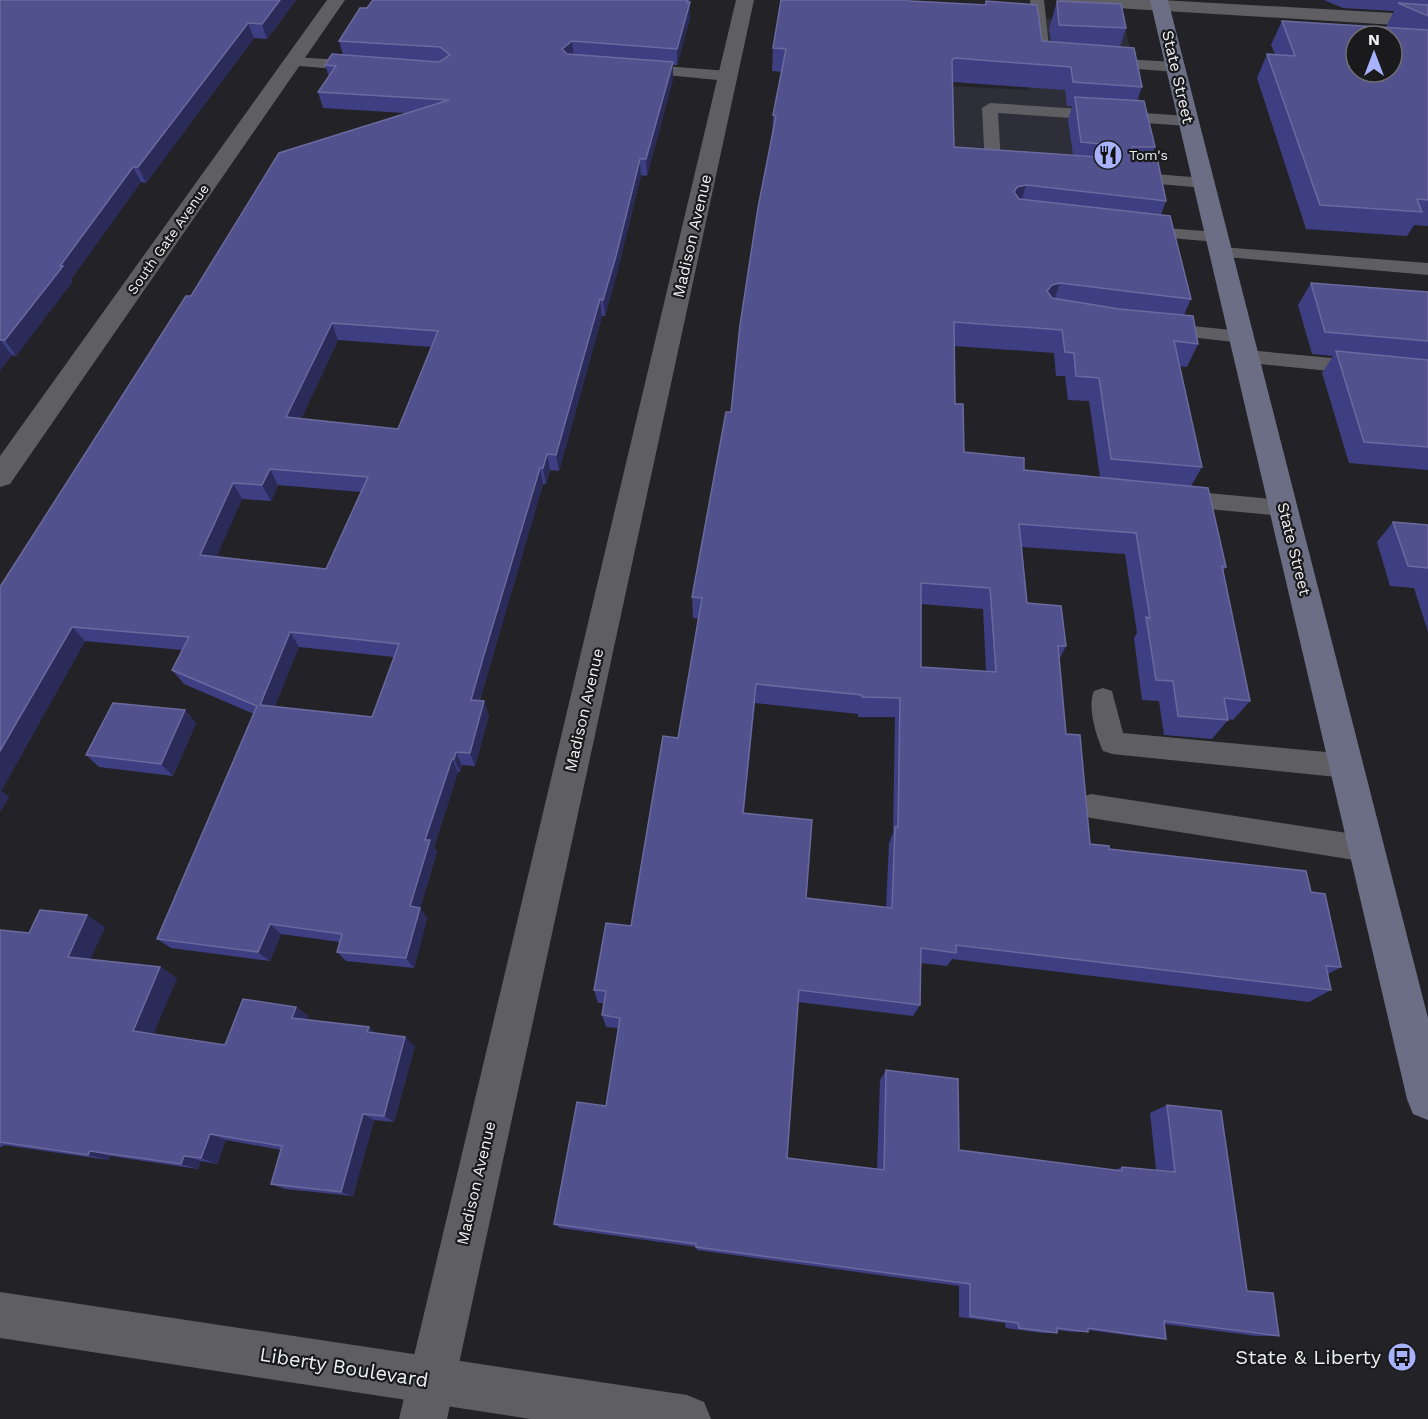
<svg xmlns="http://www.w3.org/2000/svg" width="1428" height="1419" font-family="'Work Sans',sans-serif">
  <rect width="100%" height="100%" fill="#232327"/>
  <!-- built -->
  <path fill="#2d2e37" d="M1023,17L1109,22L1125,25L1157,184L951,168L952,86L1028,90Z"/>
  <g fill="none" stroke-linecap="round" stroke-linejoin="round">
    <!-- service -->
    <path fill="#5f5f63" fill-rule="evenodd" d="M1030,0H1044L1049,47L1047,50L1042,51L1035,47Z
      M292,57L361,61L369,66L361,71L287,65L284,62Z
      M1104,58L1176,62L1184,67L1176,72L1099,66L1096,63Z
      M639,64L728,71L736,76L728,81L634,72L631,69Z
      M990,103L1189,116L1197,121L1189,126L998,113L1001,162L1016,164L1018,168L1010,173L987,170L985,166L982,108Z
      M1131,172L1204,178L1210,179L1212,183L1210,187L1204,188L1125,181L1123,177L1125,173Z
      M1140,226L1217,232L1223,233L1226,237L1223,241L1217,242L1134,235L1131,231L1134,227Z
      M1221,247L1428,263V275L1215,256L1212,252L1215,248Z
      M1162,323L1242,331L1249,333L1252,337L1249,341L1242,343L1155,333L1152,329L1155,325Z
      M1247,350L1428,367V381L1240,362L1237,357L1240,352Z
      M1176,490L1284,500L1292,502L1295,508L1292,514L1284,516L1176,506L1168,504L1165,498L1168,492Z
      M1103,688L1112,691L1123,733L1347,754L1356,758L1360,766L1356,774L1347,778L1112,754L1103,751C1096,736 1087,706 1094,691Z
      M1091,794L1367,836L1377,840L1381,849L1377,858L1367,862L1091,818L1081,815L1077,806L1081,797Z"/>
    <!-- minor -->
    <path fill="#5f5f63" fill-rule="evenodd" d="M327,0H345L10,484L0,487V456Z
      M736,0H754L447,1419H399Z"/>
    <!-- tertiary -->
    <path fill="#5f5f63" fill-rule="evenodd" d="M1058,0H1161L1428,15V27L1067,5L1061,4Z
      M0,1292L687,1395L704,1402L711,1419H531L0,1338Z"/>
    <!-- secondary -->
    <path fill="#6b6e85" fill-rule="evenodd" d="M1150,0H1168L1428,1018V1120L1413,1114L1407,1099Z"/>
  </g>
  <!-- wall -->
  <path fill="#3e3e82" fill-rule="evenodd" d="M0,0H296L267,39L254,38L146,183L141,182L71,279L72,282L16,356L12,355L0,370Z
    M373,0H690V18L677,65H673V79L647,176L641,175L617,273L605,316H602L559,471L550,470L546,484H543L488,672L480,700L489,715L475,766L462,765L460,772H458L434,847L437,852L420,908L427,918L414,968L346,961L337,952L340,942L281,934L270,961L171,948L157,939L254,714L184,684L172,670L182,650L85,641L1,791L9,797L0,812V587L191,296L405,113L323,108L318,92L329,76L325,65L343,55L339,41L367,8ZM338,340L432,347L398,429L301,419ZM278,485L361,492L326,569L216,556L242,499L271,501ZM299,647L394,657L372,717L274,707Z
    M1324,0H1428V226L1414,225L1407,236L1306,229L1257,78L1267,54H1275L1271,45L1282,21L1388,27H1386L1394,11L1343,8Z
    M910,1L985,5L986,1L1042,41H1051L1049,29L1057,1L1126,28L1120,47L1142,87L1137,101L1155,147L1150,161L1166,201L1161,215L1191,299L1184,315L1198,344L1187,367L1179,366L1202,467L1191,486L1226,567L1223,571L1250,701L1233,720L1228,719V720L1212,739L1164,735L1159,701L1142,700L1134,638L1137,633L1125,554L1022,547L1027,603L1066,646L1059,660L1066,734L1090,844L1109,849L1311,892L1341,967L1328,974L1331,990L1309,1002L952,959L947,966L920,963V1005L913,1016L798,1002L787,1158L877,1170L880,1080L886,1070L959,1150L1115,1170L1122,1167L1156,1170L1150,1113L1167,1105L1247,1291L1279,1336H1256L1164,1324L1166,1339L1147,1338L1088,1330V1332H1072L1057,1330V1333H1042L1006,1328L1005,1323L959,1317V1286L697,1250L696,1247L560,1228L554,1224L606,1106L618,1028L606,1027L602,1015L604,1003H598L594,990L631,926L678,738L699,619L693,618L692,597L731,412L772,137L773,115L782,72L772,71L773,48ZM953,82L1065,90L1067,106H1072L1068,120L1073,155L954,147ZM954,346L1054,353L1056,376H1065L1068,400L1089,401L1100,477L1024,470L964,452L955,404ZM921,604L983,609L986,671L921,667ZM755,703L858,714V717H895L893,833L889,843L886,908L806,898L744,813Z
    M1311,283L1427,292L1428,291V470L1349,463L1322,373L1333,356L1312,354L1298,305Z
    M1393,522L1428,525V632L1414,588L1390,586L1377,542Z
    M185,710L196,723L173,776L99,767L86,755Z
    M105,927L90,959L160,967L177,978L153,1034L225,1045L296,1007L308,1016L307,1020L375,1033L415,1046L394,1122L374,1120L353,1196L285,1189L271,1184L281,1150L226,1140L217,1164L201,1161L198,1169L110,1156L108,1160L3,1145L2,1147H0V930L29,933Z"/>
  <!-- shaded-wall -->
  <path fill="#2b2b59" d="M280,0H296L267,39L262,24Z
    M688,0H690V3V2V18L677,65V49Z
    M248,23L254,38L146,183L138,167Z
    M572,41L574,58L564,65L562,49Z
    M673,62V79L647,176L646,159Z
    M640,159L641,175L617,273L605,316L603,300Z
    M133,167L141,182L71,279L72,282L16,356L5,340Z
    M1026,185L1019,209L1014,192L1017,187Z
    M1060,283L1052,307L1047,291L1052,285Z
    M600,299L602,316L559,471L556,455Z
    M332,323L338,340L294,434L286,417Z
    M0,340L12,355L0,370Z
    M547,454L550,470L546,484L543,468Z
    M540,468L543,484L476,713L471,700Z
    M270,469L278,485L271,501L262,485Z
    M233,483L242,499L211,570L200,555Z
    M72,627L85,641L1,791L9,797L0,812V751Z
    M290,632L299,647L270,719L260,705Z
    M756,684L755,703L742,829L743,813Z
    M484,701L489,715L475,766L470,753Z
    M185,710L196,723L173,776L161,764Z
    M456,752L462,765L460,772L454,759Z
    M452,759L458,772L434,847L437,852L420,908L427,918L414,968L406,958L410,906L425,840Z
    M87,915L105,927L87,967L68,957Z
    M270,924L281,934L270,961L258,952Z
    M160,967L177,978L151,1040L133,1031Z
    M296,1007L308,1016L305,1027L292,1018Z
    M369,1027L379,1036L367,1032Z
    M405,1037L415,1046L394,1122L384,1116Z
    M363,1114L374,1120L353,1196L341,1192Z
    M210,1134L226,1140L217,1164L201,1158Z
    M90,1151L110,1156L108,1160L88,1155Z
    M184,1156L201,1161L198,1169L181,1164Z"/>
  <!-- building -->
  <path fill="#51518e" stroke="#6a6a9e" stroke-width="1.5" fill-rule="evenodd" d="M0,0H280L262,24L248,23L138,167H133L60,266H63L5,340H0Z
    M373,0H688L687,2H690L677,49L572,41L562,49L567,54L673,62L646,159H640L616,256L603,300L600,299L556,455L547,454L543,468H540L483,658L471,700L484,701L470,753L456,752L454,759H452L425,840H430L410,906L420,908L406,958L337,952L342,934L270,924L258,952L157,939L257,706L172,670L189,637L72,627L0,751V587L186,296H191L279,153L449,100L318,92L336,66L325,65L332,54L439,62L450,55L440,47L339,41L360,8H367ZM332,323L438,331L398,429L286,417ZM270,469L368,477L326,569L200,555L233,483L262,485ZM290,632L399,644L372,717L260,705Z
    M781,0H910V1L986,5V1L1037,5L1042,41L1134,48L1142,87L1073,82L1071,67L955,58L952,60L954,147L1111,158L1120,151L1111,145L1081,142L1075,97L1144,101L1155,147H1133L1129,154L1133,160L1158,162L1166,201L1026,185L1017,187L1014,192L1019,199L1170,216L1191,299L1060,283L1052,285L1047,291L1052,298L1119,309L1193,316L1198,344L1174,341L1202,467L1111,459L1099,378L1076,376L1074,353L1065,352L1062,330L954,322L955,404H963L964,452L1024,458V470L1208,488L1226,567L1222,566L1250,701L1224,698L1228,720L1178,716L1173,681L1156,680L1146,617L1150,618L1136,533L1019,524L1027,603L1061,606L1066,646H1058L1066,734L1080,735L1090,844L1109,846V849L1306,871L1311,892L1325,894L1341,967L1326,966L1331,990L956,945V953L921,948L920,1005L799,990L787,1158L884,1170L886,1070L958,1079L959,1150L1122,1171V1167L1175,1172L1167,1105L1221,1111L1247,1291L1273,1293L1279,1336L1164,1321L1166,1339L1088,1328V1332L1057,1328V1333L1019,1328L1018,1323L970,1316V1284L696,1247V1244L554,1224L577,1102L606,1106L620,1018L602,1015L606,991L594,990L606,923L631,926L663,736L678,738L702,598L692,597L726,412H731L740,325L758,208L776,116L773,115L786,49L773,48ZM921,583L990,588L996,672L921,667ZM756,684L862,695V697L900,698L898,827H895L892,908L806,898L812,820L743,813Z
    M1057,1L1121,4L1126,28L1059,25Z
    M1398,3L1428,5V16Z
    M1282,21L1428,30V200L1417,199L1422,212L1320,205L1267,54L1295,56ZM1356,36H1392V72H1356Z
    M1311,283L1428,292V341L1325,332Z
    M1336,351L1428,360V447L1364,442Z
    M1393,522L1428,525V568L1408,566Z
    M113,703L185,710L161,764L86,755Z
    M40,910L87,915L68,957L160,967L133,1031L225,1045L243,999L296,1007L292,1018L369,1027L367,1032L405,1037L384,1116L363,1114L341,1192L271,1184L282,1146L210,1134L201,1158L184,1156L181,1164L90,1151L88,1155L0,1142V930L29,933Z"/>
  <!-- icons -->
  <defs>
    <g id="restaurant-disc" transform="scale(1.5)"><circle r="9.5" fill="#a7b1fc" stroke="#1a1a1d"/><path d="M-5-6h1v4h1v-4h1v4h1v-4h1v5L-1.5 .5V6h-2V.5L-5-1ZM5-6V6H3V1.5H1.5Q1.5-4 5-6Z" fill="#111"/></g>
    <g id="bus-disc" transform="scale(1.5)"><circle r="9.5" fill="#a7b1fc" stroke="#1a1a1d"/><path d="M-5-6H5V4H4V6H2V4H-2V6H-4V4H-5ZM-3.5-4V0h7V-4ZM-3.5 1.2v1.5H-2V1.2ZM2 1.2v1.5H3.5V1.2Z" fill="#111"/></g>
  </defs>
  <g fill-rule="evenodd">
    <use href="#restaurant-disc" x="1108" y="155"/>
    <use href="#bus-disc" x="1402" y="1357"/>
  </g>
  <g text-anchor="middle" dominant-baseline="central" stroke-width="4.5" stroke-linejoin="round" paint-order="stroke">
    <!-- far-poi labels -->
    <g font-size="14" fill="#eeeff1" stroke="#1a1a1d" text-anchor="start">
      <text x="1129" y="155">Tom's</text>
    </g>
    <!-- far-street labels -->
    <g font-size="14" fill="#eeeff1" stroke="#1a1a1d">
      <text transform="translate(168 239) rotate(-55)">South Gate Avenue</text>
    </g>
    <!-- street labels -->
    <g font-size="16" fill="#eeeff1" stroke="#1a1a1d">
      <text transform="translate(1178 77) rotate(77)">State Street</text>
      <text transform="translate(692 236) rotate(-77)">Madison Avenue</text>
      <text transform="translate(1294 549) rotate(76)">State Street</text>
      <text transform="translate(584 710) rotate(-77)">Madison Avenue</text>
      <text transform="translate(476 1183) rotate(-77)">Madison Avenue</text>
    </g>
    <!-- near-poi labels -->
    <g font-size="20" fill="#eeeff1" stroke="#1a1a1d" text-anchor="end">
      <text x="1381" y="1357">State &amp; Liberty</text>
    </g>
    <!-- near-street labels -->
    <g font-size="20" fill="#eeeff1" stroke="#1a1a1d">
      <text transform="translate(344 1367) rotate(9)">Liberty Boulevard</text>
    </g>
  </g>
  <!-- north arrow -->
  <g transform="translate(1374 54)"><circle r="28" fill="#1a1a1d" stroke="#6f6f72" stroke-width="1.5"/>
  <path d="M0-4.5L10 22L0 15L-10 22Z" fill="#a7b1fc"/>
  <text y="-9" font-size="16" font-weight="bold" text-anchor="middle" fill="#eeeff1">N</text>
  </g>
</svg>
